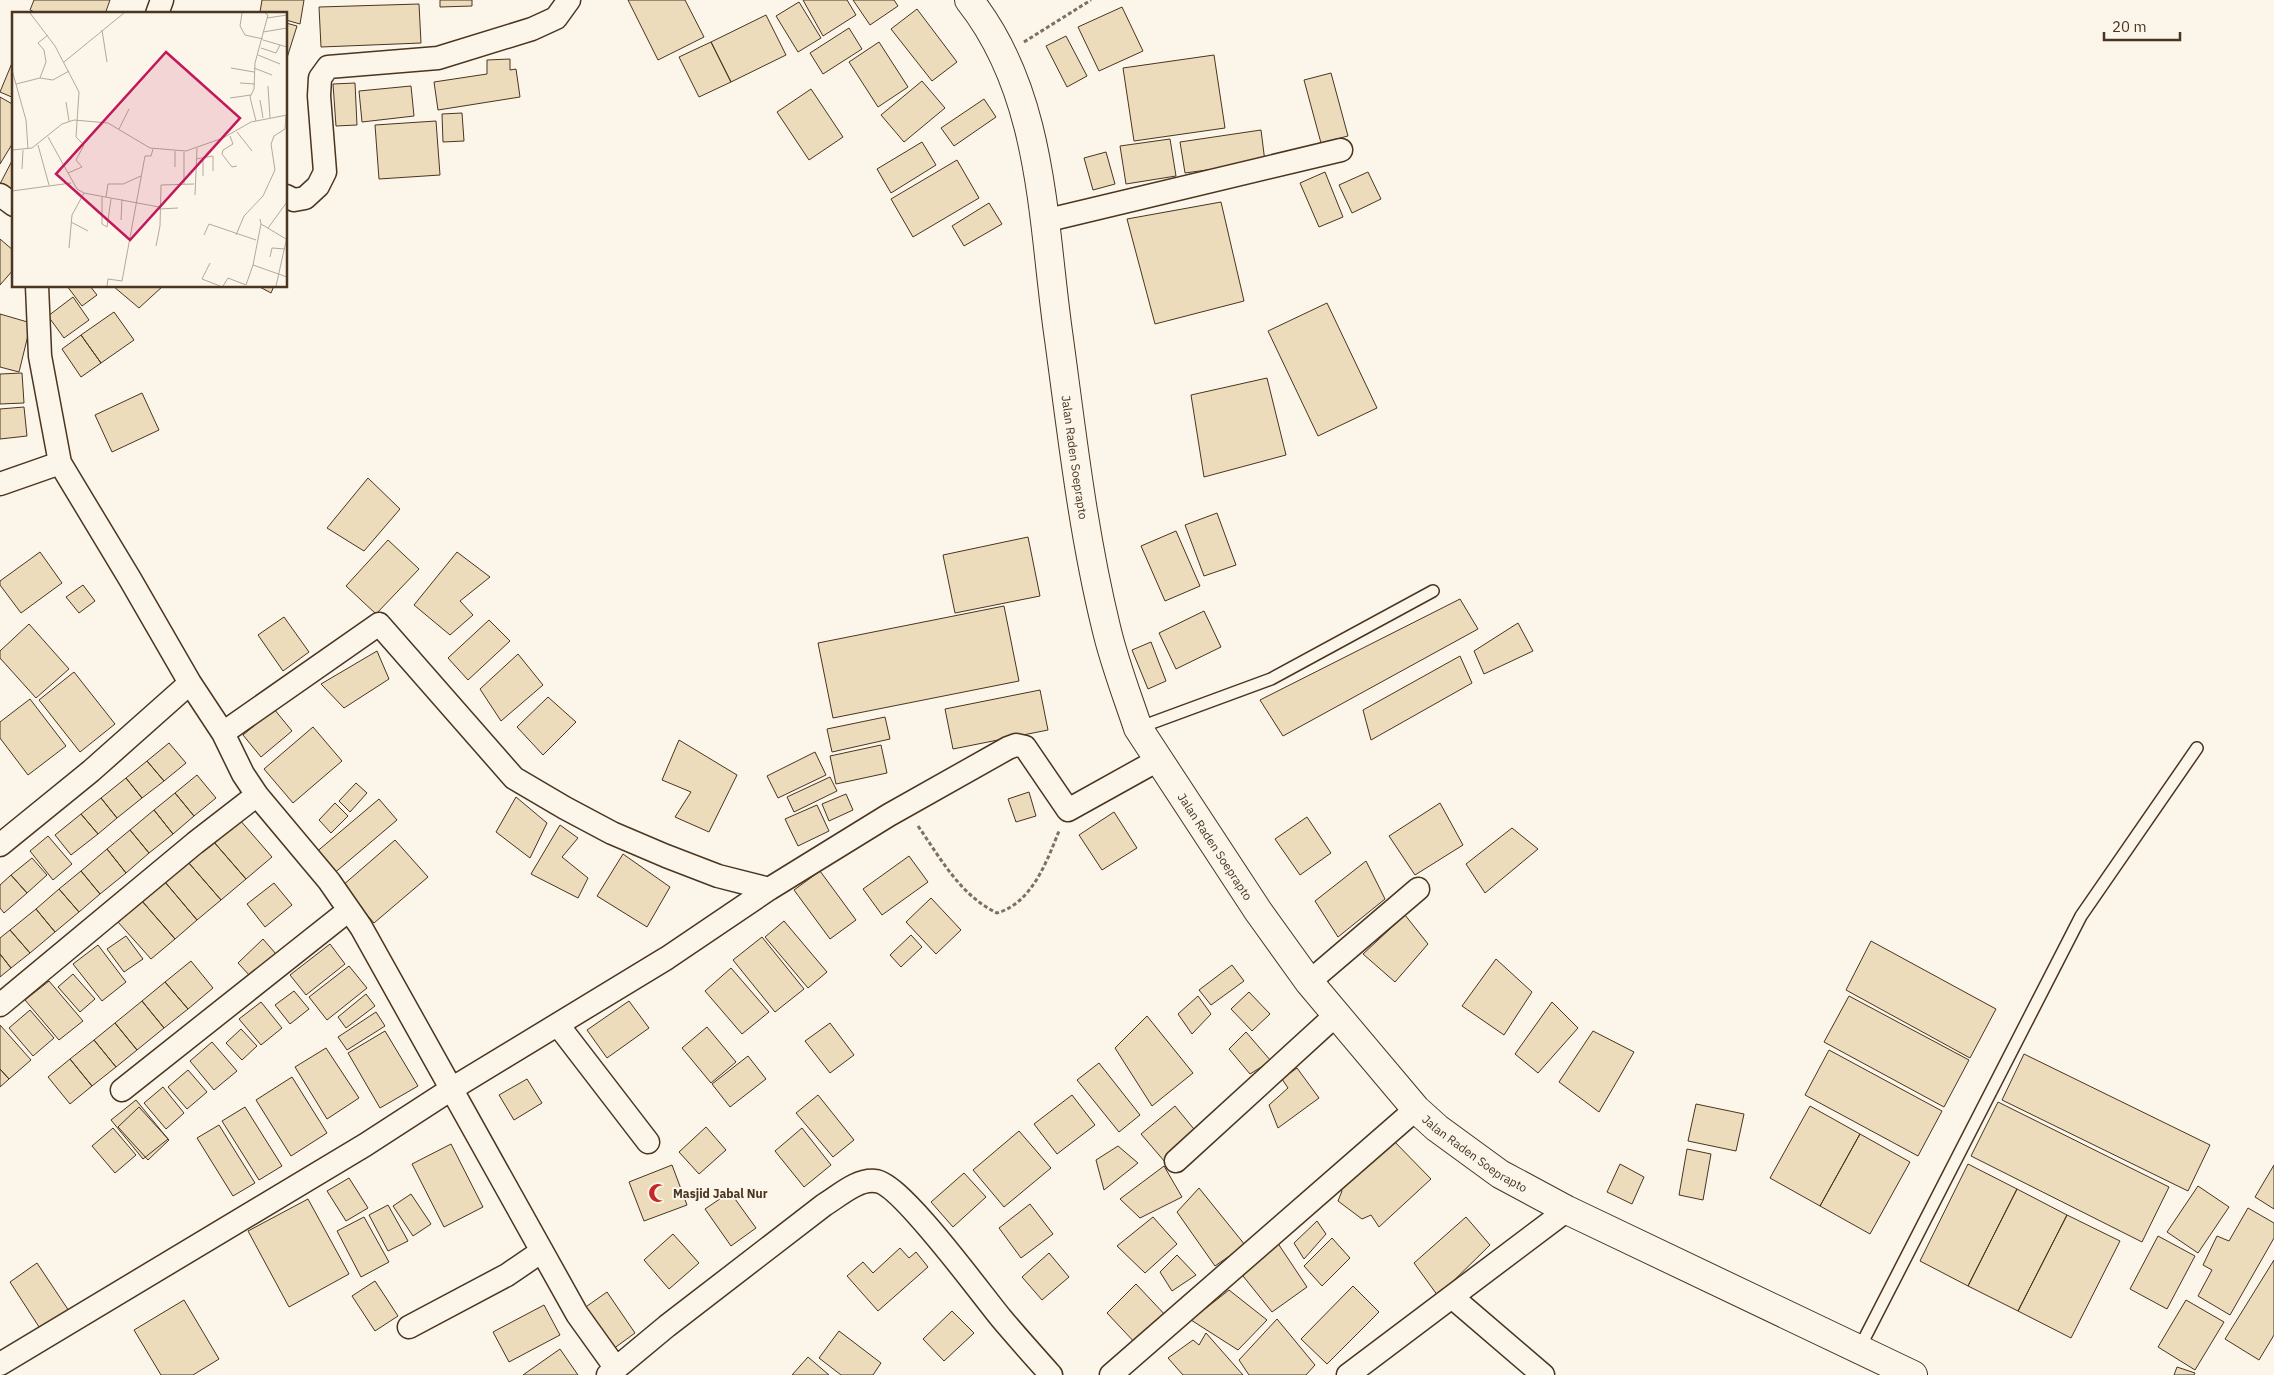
<svg xmlns="http://www.w3.org/2000/svg" width="2274" height="1375" font-family="'IBM Plex Sans',sans-serif">
  <rect width="100%" height="100%" fill="#fbf6e9"/>
  <!-- building -->
  <path fill="#ecdcbc" stroke="#4a3520" d="M34,0H110L105,14H39L30,10Z
    M262,0H304L300,24L286,20V14L260,12Z
    M440,0H472V6L440,7Z
    M628,0H685L704,37L658,60Z
    M803,0H847L856,15L823,36Z
    M853,0H894L898,6L870,25Z
    M799,2L821,38L798,52L776,16Z
    M419,4L421,43L321,47L319,7Z
    M1122,7L1143,51L1099,71L1078,27Z
    M917,9L957,62L932,81L891,29Z
    M766,15L786,55L731,82L711,42Z
    M286,23L297,26L286,61Z
    M849,28L862,49L823,74L810,53Z
    M1066,36L1087,76L1067,87L1046,46Z
    M711,42L731,82L699,97L679,57Z
    M879,42L908,87L878,107L849,62Z
    M1214,55L1225,128L1134,141L1123,68Z
    M510,59V70L516,69L520,97L438,110L434,82L487,74V60Z
    M12,63H14V98L0,92Z
    M1331,73L1348,136L1321,143L1304,80Z
    M922,81L945,108L904,142L881,115Z
    M355,83L357,125L336,126L333,84Z
    M411,86L414,116L362,122L359,91Z
    M811,89L843,137L809,160L777,112Z
    M0,97L14,105V141L0,164Z
    M984,99L996,117L954,146L941,128Z
    M462,113L464,141L443,142L442,114Z
    M436,121L440,175L379,179L375,125Z
    M1261,130L1265,162L1185,173L1180,142Z
    M1170,139L1176,176L1126,184L1120,146Z
    M922,142L936,165L891,193L877,169Z
    M1106,152L1115,184L1093,190L1084,158Z
    M14,157V192L0,184Z
    M957,160L979,198L913,237L891,199Z
    M1325,172L1343,217L1319,227L1300,183Z
    M1368,172L1381,199L1352,213L1339,185Z
    M1221,202L1244,301L1155,324L1127,219Z
    M989,203L1002,224L964,246L952,226Z
    M0,239L14,251V269L0,285Z
    M67,286H90L97,295L82,306Z
    M113,286H163L139,308Z
    M258,286H274L271,293Z
    M73,297L89,320L64,338L48,316Z
    M1327,303L1377,408L1318,436L1268,331Z
    M114,312L134,340L101,363L81,335Z
    M0,314L31,323L19,372L0,367Z
    M81,335L101,363L81,377L62,349Z
    M22,373L24,403L0,404V374Z
    M1267,378L1286,455L1204,477L1191,395Z
    M142,393L159,430L112,452L95,415Z
    M24,407L27,436L0,439V409Z
    M368,478L400,509L364,551L327,528Z
    M1217,513L1236,565L1204,576L1185,525Z
    M1176,531L1200,586L1165,601L1141,546Z
    M1028,537L1040,596L955,613L943,555Z
    M388,540L419,569L376,614L346,586Z
    M40,552L62,583L21,613L0,585V581Z
    M457,552L490,577L460,601L473,615L450,635L414,605Z
    M83,585L95,601L79,613L66,597Z
    M1460,599L1478,629L1283,736L1260,700Z
    M1004,606L1019,681L833,718L818,643Z
    M1204,611L1221,647L1176,669L1159,633Z
    M284,617L309,652L283,671L258,635Z
    M489,620L510,641L468,680L448,658Z
    M1518,623L1533,651L1484,674L1474,651Z
    M29,624L69,669L36,698L0,658V651Z
    M1151,642L1166,681L1148,689L1132,650Z
    M377,651L389,679L344,708L321,684Z
    M518,654L543,685L501,721L480,689Z
    M1460,656L1472,683L1371,740L1363,710Z
    M74,672L115,724L80,752L39,700Z
    M1040,690L1048,730L953,749L945,709Z
    M548,697L576,722L543,755L517,727Z
    M30,699L66,746L28,775L0,738V722Z
    M274,709L292,731L261,757L243,735Z
    M885,717L890,739L832,752L827,729Z
    M313,727L342,761L293,803L264,769Z
    M679,740L737,775L709,832L675,817L691,792L662,780Z
    M169,743L186,763L164,781L147,761Z
    M881,745L887,773L836,784L830,756Z
    M815,752L826,775L778,798L767,776Z
    M147,761L164,781L142,798L126,778Z
    M197,775L216,798L194,816L175,793Z
    M830,777L837,791L794,812L787,797Z
    M126,778L142,798L117,818L101,798Z
    M356,783L367,793L350,812L339,801Z
    M1029,792L1036,816L1016,822L1008,799Z
    M175,793L194,816L173,834L154,810Z
    M846,794L853,810L829,821L822,804Z
    M516,797L547,823L530,858L496,832Z
    M101,798L117,818L98,834L81,814Z
    M379,799L397,820L332,875L314,854Z
    M335,803L348,816L331,833L319,820Z
    M1440,803L1463,845L1415,875L1389,836Z
    M817,805L829,831L798,846L785,819Z
    M154,810L173,834L149,853L130,830Z
    M1114,812L1137,848L1102,870L1079,835Z
    M81,814L98,834L71,855L55,835Z
    M1307,817L1331,853L1300,875L1275,839Z
    M239,819L272,857L246,879L213,841Z
    M560,825L578,838L562,857L588,878L578,898L531,874Z
    M1512,828L1538,849L1485,893L1466,864Z
    M130,830L149,853L126,873L107,849Z
    M48,836L72,864L53,880L30,851Z
    M395,840L428,877L374,923L342,886Z
    M213,841L246,879L221,900L188,862Z
    M107,849L126,873L100,894L81,871Z
    M623,854L670,887L647,927L597,896Z
    M909,856L928,882L882,915L863,889Z
    M32,858L47,875L27,893L11,875Z
    M1366,861L1385,899L1338,937L1315,901Z
    M188,862L221,900L197,920L165,882Z
    M81,871L100,894L79,912L59,889Z
    M820,871L856,920L830,939L794,890Z
    M11,875L27,893L4,913L0,908V885Z
    M165,882L197,920L175,939L142,901Z
    M274,883L292,905L265,927L247,904Z
    M59,889L79,912L55,932L36,909Z
    M931,898L961,930L936,954L906,922Z
    M142,901L175,939L151,959L118,922Z
    M36,909L55,932L30,953L10,930Z
    M1405,915L1428,944L1395,982L1363,954Z
    M784,921L827,972L808,988L765,937Z
    M10,930L30,953L11,968L0,954V938Z
    M911,935L922,947L901,967L890,955Z
    M126,936L143,959L124,972L107,949Z
    M762,937L804,989L775,1012L733,960Z
    M263,939L276,954L251,977L238,963Z
    M1871,941L1996,1009L1970,1058L1846,990Z
    M330,944L345,964L306,995L290,975Z
    M98,945L126,982L102,1001L73,964Z
    M0,954L11,968L0,977Z
    M1496,959L1532,992L1504,1035L1462,1006Z
    M191,961L213,988L188,1009L165,982Z
    M1232,965L1244,981L1211,1005L1199,990Z
    M349,966L367,988L327,1020L309,997Z
    M731,968L769,1012L742,1034L705,991Z
    M73,974L95,999L80,1012L58,987Z
    M49,981L83,1021L59,1040L25,1000Z
    M165,982L188,1009L164,1028L142,1001Z
    M294,991L309,1009L290,1024L275,1005Z
    M1249,992L1270,1014L1252,1031L1231,1009Z
    M366,994L375,1006L346,1028L338,1017Z
    M1198,996L1211,1014L1192,1034L1178,1014Z
    M1849,996L1969,1060L1944,1107L1824,1042Z
    M142,1001L164,1028L137,1050L115,1023Z
    M629,1001L649,1028L607,1058L587,1030Z
    M261,1002L282,1028L261,1045L239,1019Z
    M1552,1002L1578,1028L1538,1073L1515,1054Z
    M30,1010L54,1038L33,1056L9,1028Z
    M376,1012L385,1026L347,1050L338,1037Z
    M1147,1016L1193,1073L1152,1106L1115,1048Z
    M115,1023L137,1050L116,1067L94,1040Z
    M830,1023L854,1055L830,1073L805,1041Z
    M0,1025L31,1060L9,1079L0,1069Z
    M707,1027L736,1062L711,1083L682,1048Z
    M241,1029L257,1046L242,1060L226,1043Z
    M385,1031L418,1086L380,1108L348,1053Z
    M1593,1031L1634,1052L1599,1112L1559,1082Z
    M1246,1032L1271,1061L1250,1074L1229,1049Z
    M94,1040L116,1067L92,1086L70,1059Z
    M212,1042L237,1071L214,1090L190,1061Z
    M326,1048L359,1098L327,1119L295,1067Z
    M1829,1050L1942,1111L1918,1156L1805,1095Z
    M2024,1054L2210,1145L2188,1191L2002,1100Z
    M748,1056L766,1079L730,1107L712,1084Z
    M70,1059L92,1086L70,1104L48,1077Z
    M1099,1063L1140,1115L1119,1132L1077,1080Z
    M1297,1068L1319,1098L1278,1128L1269,1105L1288,1088L1282,1079Z
    M0,1069L9,1079L0,1087Z
    M188,1070L207,1092L187,1109L168,1087Z
    M292,1077L327,1133L291,1156L256,1100Z
    M527,1079L542,1103L514,1120L499,1095Z
    M163,1087L184,1113L166,1129L144,1103Z
    M818,1095L854,1140L833,1157L796,1113Z
    M1072,1095L1095,1125L1057,1154L1034,1124Z
    M136,1100L168,1139L143,1159L111,1120Z
    M1998,1102L2169,1187L2142,1242L1971,1156Z
    M1696,1104L1744,1114L1736,1151L1688,1141Z
    M1175,1106L1198,1134L1165,1162L1141,1134Z
    M1810,1106L1860,1134L1820,1206L1770,1178Z
    M139,1107L169,1140L148,1160L118,1127Z
    M245,1107L282,1166L259,1180L222,1121Z
    M219,1125L255,1183L233,1196L197,1138Z
    M706,1127L726,1150L699,1174L679,1152Z
    M113,1128L136,1155L115,1173L92,1146Z
    M802,1128L831,1165L804,1187L775,1151Z
    M1019,1131L1051,1168L1004,1207L973,1170Z
    M1860,1134L1910,1162L1870,1234L1820,1206Z
    M1390,1137L1431,1179L1379,1227L1371,1215L1362,1219L1338,1201L1342,1191L1337,1181Z
    M451,1144L483,1207L444,1227L412,1164Z
    M1118,1146L1138,1163L1104,1190L1096,1160Z
    M1687,1149L1711,1154L1703,1200L1679,1195Z
    M1620,1164L1644,1177L1632,1204L1607,1192Z
    M1968,1164L2017,1189L1968,1286L1920,1261Z
    M672,1165L687,1205L644,1221L629,1182Z
    M2274,1165V1209L2255,1197Z
    M1164,1166L1182,1197L1140,1218L1120,1199Z
    M964,1173L986,1197L953,1227L931,1202Z
    M349,1178L368,1208L346,1221L327,1191Z
    M2198,1186L2229,1207L2198,1253L2167,1232Z
    M1199,1188L1245,1245L1215,1266L1177,1212Z
    M2017,1189L2067,1215L2018,1311L1968,1286Z
    M730,1192L756,1228L731,1246L705,1209Z
    M411,1194L431,1224L413,1236L393,1206Z
    M308,1199L349,1274L289,1307L248,1231Z
    M1030,1204L1053,1234L1021,1258L999,1228Z
    M388,1205L408,1241L388,1251L369,1215Z
    M2248,1208L2274,1223V1238L2230,1315L2198,1296L2212,1270L2203,1265L2217,1236L2229,1241Z
    M2067,1215L2120,1241L2071,1338L2018,1311Z
    M364,1217L389,1262L361,1277L337,1231Z
    M1153,1217L1177,1244L1145,1273L1117,1246Z
    M1466,1217L1490,1245L1438,1296L1414,1263Z
    M1317,1221L1326,1234L1304,1259L1294,1243Z
    M673,1234L699,1263L669,1289L644,1260Z
    M2158,1236L2195,1256L2167,1309L2130,1289Z
    M1332,1238L1350,1258L1322,1286L1304,1266Z
    M1277,1242L1307,1287L1272,1312L1243,1276Z
    M900,1248L909,1258L916,1252L928,1267L878,1311L847,1276L863,1262L873,1273Z
    M1049,1253L1069,1277L1042,1300L1022,1277Z
    M1177,1255L1196,1275L1172,1291L1160,1272Z
    M2274,1260V1335L2259,1360L2225,1339Z
    M37,1263L69,1311L41,1330L10,1282Z
    M375,1281L398,1316L375,1331L352,1296Z
    M1136,1284L1168,1318L1138,1346L1107,1313Z
    M1353,1286L1379,1312L1327,1364L1301,1339Z
    M1229,1290L1267,1320L1238,1350L1191,1320Z
    M607,1292L635,1333L609,1352L580,1311Z
    M184,1300L219,1359L193,1375H161L134,1330Z
    M2186,1300L2224,1322L2195,1370L2158,1347Z
    M544,1305L560,1335L509,1362L493,1332Z
    M952,1311L974,1333L944,1361L923,1339Z
    M1277,1319L1315,1365L1306,1375H1249L1239,1360Z
    M839,1331L881,1363L873,1375H841L819,1358Z
    M1206,1333L1243,1375H1183L1168,1358L1193,1340L1199,1345Z
    M560,1349L578,1375H523Z
    M808,1357L829,1375H792Z
    M2177,1367L2195,1373L2194,1375H2174Z"/>
  <g fill="none" stroke-linecap="round" stroke-linejoin="round">
    <!-- service casing -->
    <g stroke="#4a3520" stroke-width="14">
      <path id="service" d="M1138,728L1271,679L1433,591
        M1859,1349L2081,916L2197,748"/>
    </g>
    <!-- minor casing -->
    <g stroke="#4a3520" stroke-width="25">
      <path id="minor" d="M157,14L162,0
        M0,195L14,205
        M286,196L294,200L305,198L318,186L325,172L319,96L320,78L328,67L438,58L532,29L556,18L569,0
        M1044,221L1341,150
        M37,286L40,356L60,463L130,579L190,683L223,733L243,774L257,795L329,881L361,927L577,1314L615,1367
        M0,484L60,463
        M223,733L379,624L514,778L565,808L612,833L666,856L718,876L769,889
        M0,845L91,771L190,683
        M1309,982L1418,889
        M0,1005L195,843L257,795
        M558,1025L648,1142
        M122,1090L349,910
        M1176,1161L1337,1014
        M1452,1297L1543,1375
        M409,1327L507,1275L542,1251
        M0,1364L365,1145L453,1088L667,958L769,889L889,815L1008,748L1016,745L1025,747L1068,810L1158,760
        M608,1375L667,1326L824,1205C839,1196 857,1179 875,1181C900,1182 981,1294 1001,1318C1017,1337 1034,1356 1051,1375
        M1111,1375L1416,1109
        M1348,1375L1567,1210"/>
    </g>
    <!-- trunk casing -->
    <g stroke="#4a3520" stroke-width="30">
      <g id="trunk">
        <path id="s1" d="M969,0C1045,96 1042,223 1059,339C1072,435 1083,533 1106,627C1114,662 1127,695 1138,728L1258,911L1309,982L1416,1109L1437,1128L1500,1174L1567,1210L1913,1375"/>
      </g>
    </g>
    <!-- path -->
    <path stroke="#7f6f5c" stroke-width="3" stroke-dasharray="4 2.5" stroke-linecap="butt" d="M1024,42L1091,0
      M918,826C941,859 960,895 997,913C1032,903 1047,861 1059,831"/>
    <!-- service -->
    <use href="#service" stroke="#fbf6e9" stroke-width="11"/>
    <!-- minor -->
    <use href="#minor" stroke="#fbf6e9" stroke-width="22"/>
    <!-- trunk -->
    <use href="#trunk" stroke="#fbf6e9" stroke-width="28"/>
  </g>
  <!-- icons -->
  <defs>
    <g id="mosque-bare" transform="scale(1.5)"><path d="M3.5-4.9A6 6 0 1 0 3.5 4.9A5 5 0 1 1 3.5-4.9Z" fill="#c62828" stroke="#fbf6e9" stroke-width="2.5" paint-order="stroke"/></g>
  </defs>
  <g fill-rule="evenodd">
    <use href="#mosque-bare" x="658" y="1193"/>
  </g>
  <g text-anchor="middle" dominant-baseline="central" stroke-width="4" stroke-linejoin="round" paint-order="stroke">
    <!-- street labels -->
    <g font-size="12" fill="#4a3520" stroke="#fbf6e9">
      <text stroke="none"><textPath href="#s1" startOffset="475">Jalan Raden Soeprapto</textPath></text>
      <text stroke="none"><textPath href="#s1" startOffset="895">Jalan Raden Soeprapto</textPath></text>
      <text stroke="none"><textPath href="#s1" startOffset="1300">Jalan Raden Soeprapto</textPath></text>
    </g>
    <!-- poi labels -->
    <g font-size="12" font-weight="bold" fill="#4a3520" stroke="#fbf6e9" text-anchor="start">
      <text x="673" y="1193">Masjid Jabal Nur</text>
    </g>
  </g>
  <!-- overview -->
  <g transform="translate(12 12)">
    <rect width="275" height="275" fill="#fbf6e9"/>
    <path fill="none" stroke="#b4a999" stroke-width="1" d="M18,1L43,34L67,80L64,125L72,133L64,148L70,155L56,161M230,1L228,14L233,23L251,27M255,6L275,3M90,18L95,50M251,20L275,16M251,28L275,35M249,36L264,41L268,33M246,43L268,52M52,50L112,1M219,56L242,60M242,56L260,63M0,58L14,108L16,137M28,66L34,50L32,38L26,31L36,23M228,71L243,72M4,72L28,66L41,68L57,59M256,74L258,106M218,86L239,83M248,88L251,106M54,90L57,109M244,109L238,85L242,77L243,51L256,3L253,1M107,117L117,97M225,120L240,139M218,124L221,132L211,138L210,142L220,155L225,154M36,125L65,177L72,181L147,195M26,133L37,173M0,138L20,136L50,112L62,108L96,111L138,136L174,139L211,126L239,110L275,103M163,139V155M184,147L201,144V159M10,157L11,138M191,164V146M172,172V140M0,179L59,171M183,183L185,136M90,185V212L95,215L99,187M94,185L96,172H111L129,164M147,197L166,196M248,207L249,212L274,227M109,208L110,187M59,210L76,219M249,212L241,253L275,265M256,216L275,190M192,223L197,212L244,228M224,223L232,204L251,184L263,158L259,132L262,124L273,117L274,104M144,234L148,214L149,173L182,172M57,236L60,203L72,181M258,245L260,236L273,237M198,251L190,267L208,274M95,274L96,267L110,269L133,144H139L141,137M211,274L216,266L234,273L241,253M264,274L275,225"/>
    <path fill="#c2185b" fill-opacity="0.15" stroke="#c2185b" stroke-width="2.5" d="M154,40L228,106L118,228L44,162Z"/>
    <rect width="275" height="275" fill="none" stroke="#4a3520" stroke-width="2.5"/>
  </g>
  <!-- scale -->
  <path d="M2104 32v8h76v-8" fill="none" stroke="#4a3520" stroke-width="2.5"/>
  <text x="2112" y="32" font-size="15" fill="#4a3520" stroke="#fbf6e9" stroke-width="4" paint-order="stroke">20 m</text>
</svg>
